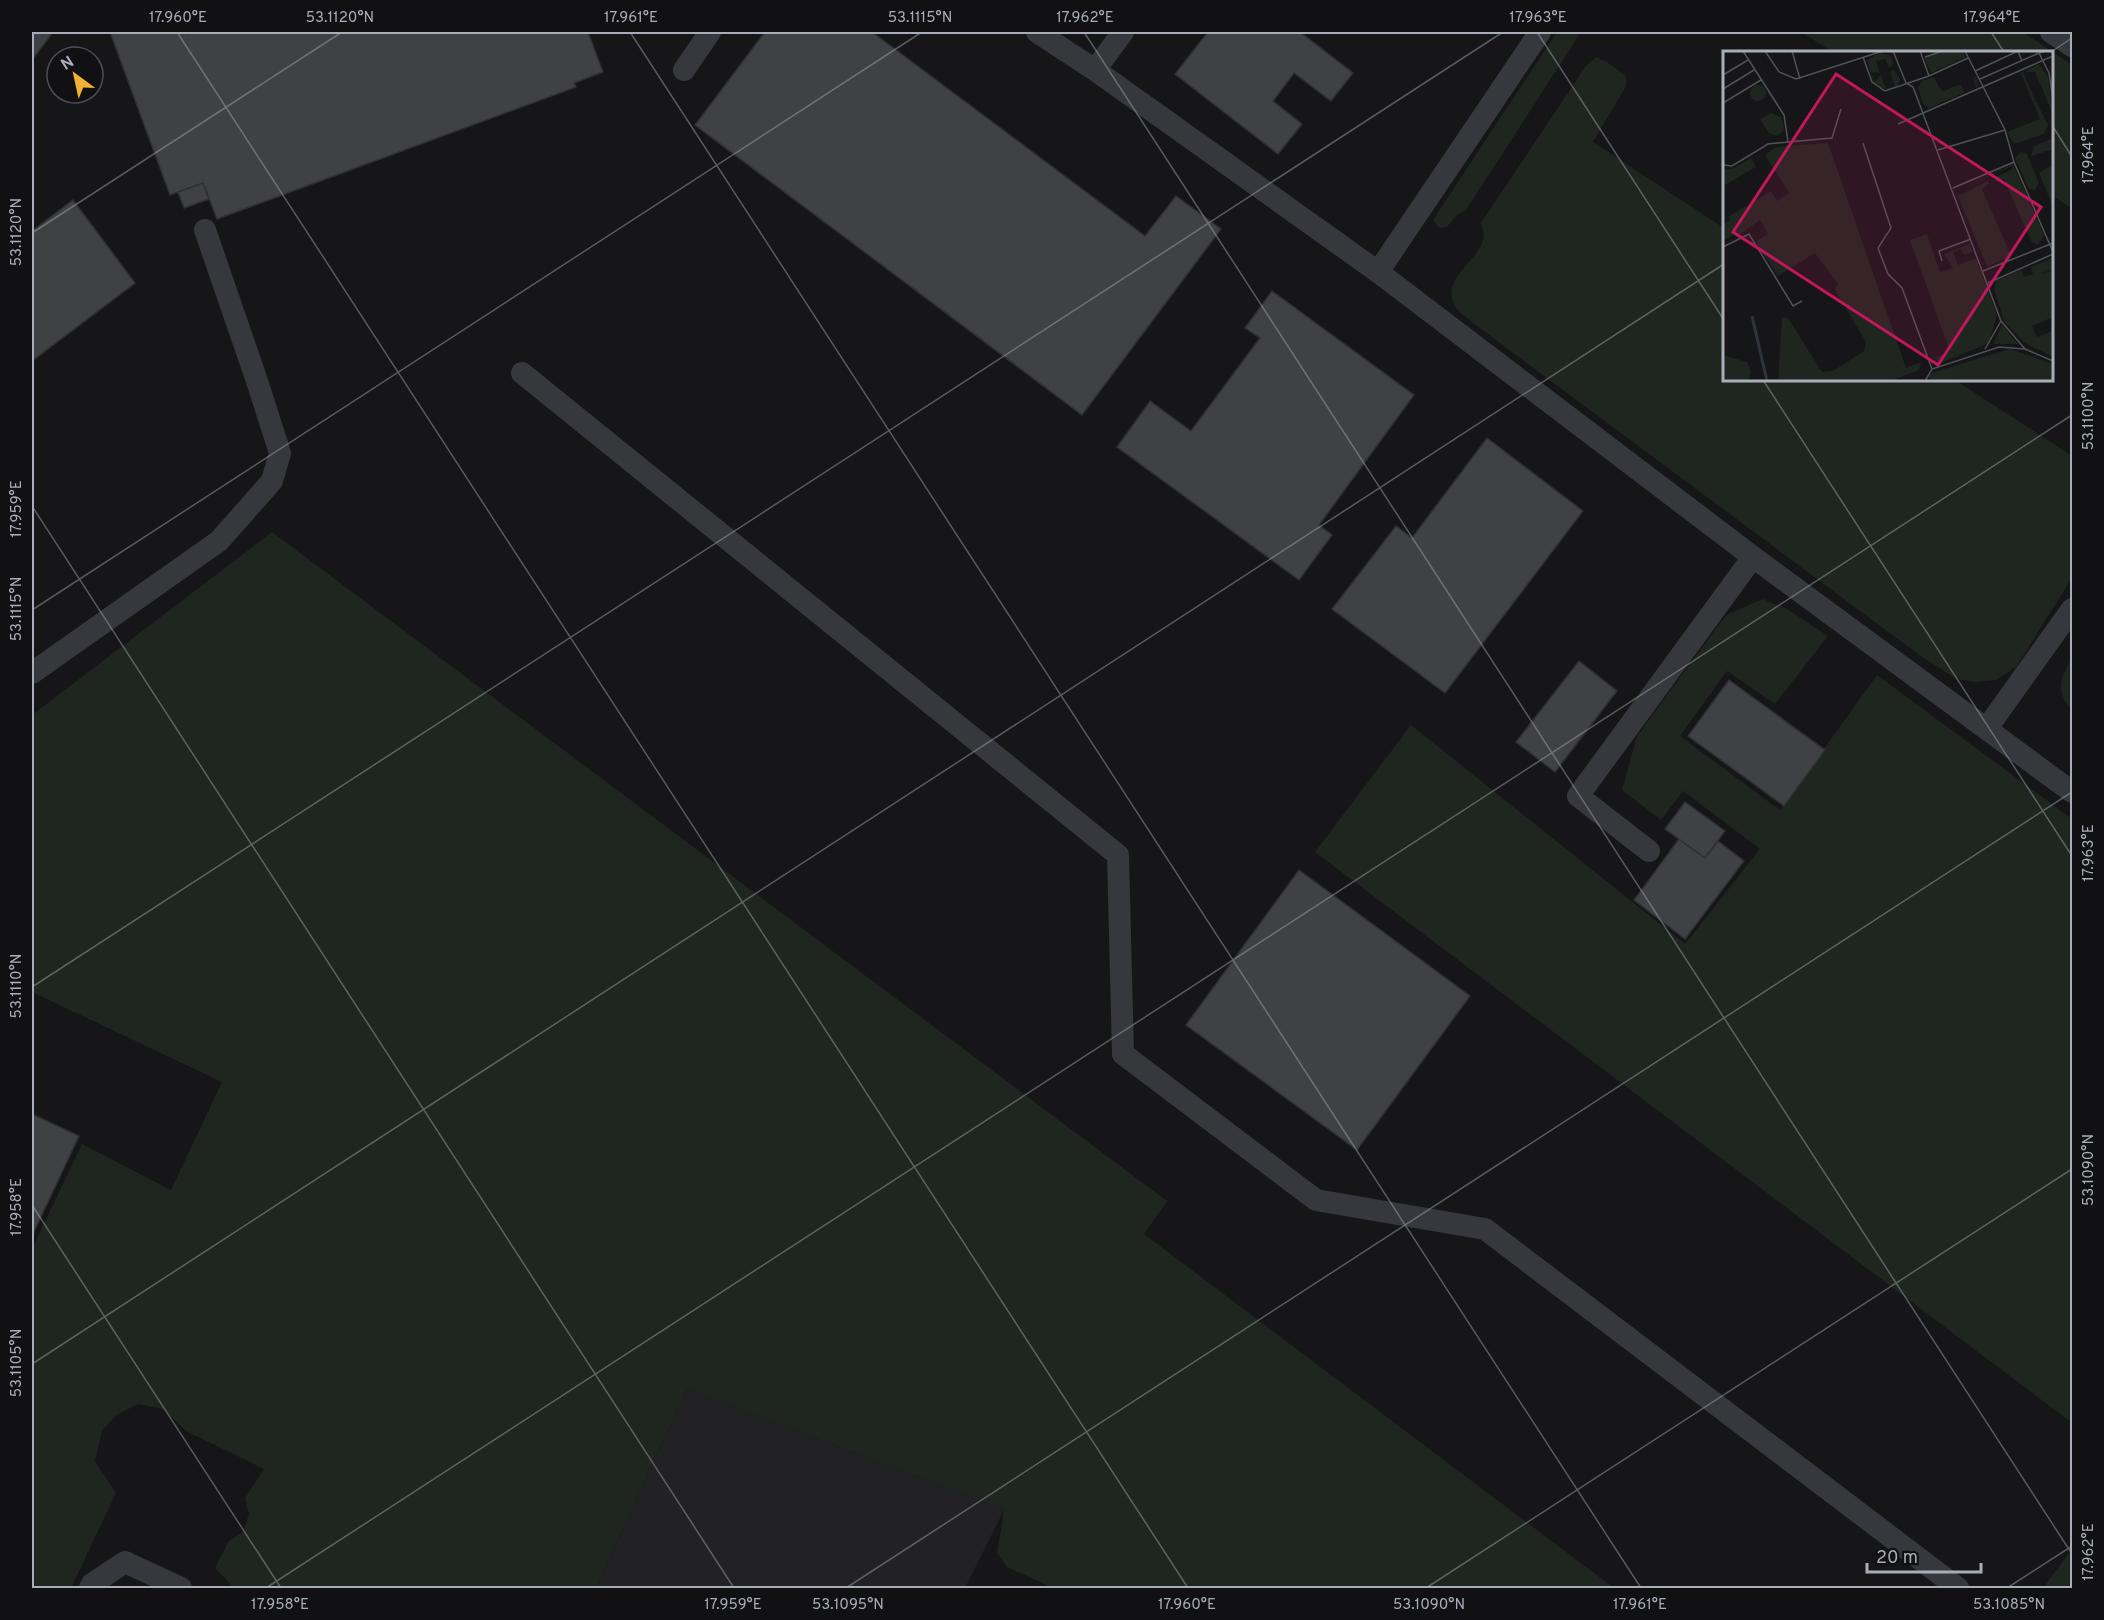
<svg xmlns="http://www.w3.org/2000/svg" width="2104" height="1620" font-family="Overpass,sans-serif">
  <rect width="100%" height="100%" fill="#161618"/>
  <!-- built -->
  <path fill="#222225" d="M687,1389L1004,1510L965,1588H596Z"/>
  <!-- green -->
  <path fill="#1e261f" d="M1557,32H1581L1466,210L1457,215L1447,227L1439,228L1433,220Z
    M1801,32H2023L2072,65V209L2052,195V52H1833Z
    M1596,57L1607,62L1626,76V86L1593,142L1724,228V380H1955L2072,456V578L2016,667L1996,680L1975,682L1957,679L1922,657L1473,323C1468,318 1459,313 1456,307C1438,279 1480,261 1484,237C1484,232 1482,228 1481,223L1586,66Z
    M272,532L1167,1201L1144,1234L1614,1588H1053L1007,1567L997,1553L1004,1510L687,1389L596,1588H234L215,1568L229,1541L243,1532L249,1514L245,1498L264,1469L186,1431L163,1409L138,1404L115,1416L102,1431L95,1461L116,1493L71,1588H32V1249L82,1144L171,1190L222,1082L32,992V715Z
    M1763,599L1787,609L1828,636L1775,704L1727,671L1680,736L1780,810L1877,675L2072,819V1423L1315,852L1411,725L1685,944L1760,849L1683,791L1661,820L1622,790L1637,736L1726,615Z
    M2072,658V709C2054,693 2061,676 2072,658Z
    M2072,1549V1588H2043Z"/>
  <!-- building -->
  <path fill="#404145" stroke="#303034" stroke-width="1.5" d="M32,32H53L32,60Z
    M110,32H187L188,34L196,32H588L603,72L574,83L576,87L217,219L203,183L170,195Z
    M765,32H872L1145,236L1176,196L1221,229L1082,415L695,125Z
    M1208,32H1300L1353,73L1331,101L1294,73L1273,101L1302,124L1278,154L1175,74Z
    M203,183L209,199L184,208L178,192Z
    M73,200L135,283L32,361V231Z
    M1272,291L1414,395L1319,525L1332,535L1299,580L1117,447L1150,401L1191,431L1260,338L1245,328Z
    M1487,438L1583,511L1445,693L1332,609L1396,526L1412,538Z
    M1579,661L1617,691L1555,772L1516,742Z
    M1729,680L1825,750L1784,806L1688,736Z
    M1685,802L1725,831L1705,858L1665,829Z
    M1679,839L1705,858L1718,841L1744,861L1685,939L1634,900Z
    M1299,870L1470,996L1357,1150L1186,1025Z
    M32,1114L79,1136L32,1236Z"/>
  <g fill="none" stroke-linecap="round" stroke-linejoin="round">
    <!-- lane -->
    <path stroke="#37383d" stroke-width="22" d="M1037,32L1095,70L1378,272L1753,557L2072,792
      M2051,32L2072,46
      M684,70L710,32
      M1095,70L1123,32
      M1378,272L1540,32
      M522,373L1118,855L1123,1054L1316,1200L1485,1229L1958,1588
      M32,673L219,541L272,481L280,453L257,381L205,230
      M1987,728L2072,609
      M1649,851L1578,796L1753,557
      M90,1588L92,1584L125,1562L181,1588"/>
  </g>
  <!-- ticks -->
  <path fill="none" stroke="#a8adb8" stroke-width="1.5" stroke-opacity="0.45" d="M177,32L1188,1588M630,32L1641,1588M1084,32L2072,1554M1537,32L1724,320M1991,32L2004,52M2051,52L2072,38M2052,125L2072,157M32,233L342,32M1763,380L2072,856M32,506L734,1588M32,610L922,32M32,987L1503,32M32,1205L281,1588M32,1364L1724,264M266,1588L2072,415M846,1588L2072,792M1426,1588L2072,1169M2007,1588L2072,1546"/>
  <!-- overview -->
  <g transform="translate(1723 51)">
    <rect width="330" height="330" fill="#161618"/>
    <path d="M222,0H241L242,6L208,22L201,7ZM157,2L167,4L171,13L166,17L162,8L153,10L157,22L148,21L152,30L158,24L163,38L172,35L167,21L171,19L177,28L175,36L164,39L151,32L144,9ZM316,13L325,26L330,63L312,21H302ZM300,21L312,49L310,51L313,50L325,74L321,83L291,93L284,81L317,68L298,22ZM211,26L219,41L232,35L238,34L241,41L253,36L250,28L253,26L256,35L206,57L200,53L195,36L199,30ZM27 42a8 8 0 1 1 16 0a8 8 0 1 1-16 0ZM48,62L59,67L61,79L54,85L46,82L37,68ZM330,87V98L308,105L311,95ZM105,92L183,317L198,311L196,319L168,330H55L59,266L65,267L99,321L110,320L141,300L143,291L112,239L115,233L92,202L55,225L35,195L34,189L45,183L37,169L16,184L14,181L0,190V173L7,169L5,166L48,140L54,150L66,142L42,104L53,96ZM298,101L304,103L316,132L312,139L306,138L292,107ZM28,107L33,116L0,135V119L9,118ZM290,113L321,184L315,194L308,190L281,128L273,131V126L290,118L289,115L239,137ZM328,114L330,120L329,153L316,122ZM265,130L266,133L259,138L287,202L286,206L264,216L235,145ZM204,183L217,221L230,217L221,203L246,193L250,201L241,204L238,198L230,201L235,214L253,207L274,264L266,292L218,312L211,307L227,301L187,189ZM330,207V218L317,223L330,220V266L309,275L314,286L330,280V306L300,291L281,270L271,238L273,230L298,219L301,226L310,223L308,216ZM279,274L295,293H270ZM287,298L330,313V330H205L208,322ZM0,304L24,311L28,320L25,330H0Z" fill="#1e261f"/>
    <path fill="none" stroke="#2c353c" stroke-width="3" d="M29,265L44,330"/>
    <path fill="none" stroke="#505258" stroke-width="1.5" d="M42,0L56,21L73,28L160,0M69,0L77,28M170,0L183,32L190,36L278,270L302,298M197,0L206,25L245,7M242,0L282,79L291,111L330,201M322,0L316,2L326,22L330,49M140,6L149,31L162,40L206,25M202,6L220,0M252,20L295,0L299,10M0,24L25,9M257,28L316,2M0,38L31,19M0,52L38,29M175,73L330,5M65,91L109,87L118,58M140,92L168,177L155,197L165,223L179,237L209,318M215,99L282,79M0,114L9,115L45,93L65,91L61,64L20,0M230,137L291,111M0,196L26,183L70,255L79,250M219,210L216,200L248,188M260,220L330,192M265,232L330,203M262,298L278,270M202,330L209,318L276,296L302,298L330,310"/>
    <path fill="#c2185b" fill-opacity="0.15" stroke="#c2185b" stroke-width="3" d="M113,23L318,156L215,314L10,181Z"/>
    <rect width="330" height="330" fill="none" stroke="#a8adb8" stroke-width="3"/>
  </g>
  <!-- border -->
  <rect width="2104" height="1620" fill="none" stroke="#111113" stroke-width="66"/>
  <!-- north arrow -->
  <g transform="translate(75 75) rotate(327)"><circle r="28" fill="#111113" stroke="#4d4f55" stroke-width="1.5"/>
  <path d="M0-4.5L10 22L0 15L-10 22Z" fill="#f2b134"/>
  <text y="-9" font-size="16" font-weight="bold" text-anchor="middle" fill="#a8adb8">N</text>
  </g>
  <!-- scale -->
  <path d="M1867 1563v9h114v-9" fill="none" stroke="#a8adb8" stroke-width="3"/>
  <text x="1876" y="1563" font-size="18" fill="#a8adb8" stroke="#111113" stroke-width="4.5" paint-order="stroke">20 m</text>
  <rect x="33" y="33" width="2038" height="1554" fill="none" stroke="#a8adb8" stroke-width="2"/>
  <g font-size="15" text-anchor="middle" fill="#a8adb8">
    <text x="178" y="22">17.960°E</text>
    <text x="340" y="22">53.1120°N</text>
    <text x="631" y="22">17.961°E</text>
    <text x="920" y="22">53.1115°N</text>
    <text x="1085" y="22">17.962°E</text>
    <text x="1538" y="22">17.963°E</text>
    <text x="1992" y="22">17.964°E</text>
    <text transform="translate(2088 155) rotate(-90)" y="5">17.964°E</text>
    <text transform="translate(16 232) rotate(-90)" y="5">53.1120°N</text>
    <text transform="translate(2088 416) rotate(-90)" y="5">53.1100°N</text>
    <text transform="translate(16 509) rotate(-90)" y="5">17.959°E</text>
    <text transform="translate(16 609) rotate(-90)" y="5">53.1115°N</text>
    <text transform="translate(2088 853) rotate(-90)" y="5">17.963°E</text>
    <text transform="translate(16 986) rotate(-90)" y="5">53.1110°N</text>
    <text transform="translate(2088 1170) rotate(-90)" y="5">53.1090°N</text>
    <text transform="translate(16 1207) rotate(-90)" y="5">17.958°E</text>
    <text transform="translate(16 1363) rotate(-90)" y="5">53.1105°N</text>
    <text transform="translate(2088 1552) rotate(-90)" y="5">17.962°E</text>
    <text x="280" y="1609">17.958°E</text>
    <text x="733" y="1609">17.959°E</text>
    <text x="848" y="1609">53.1095°N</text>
    <text x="1187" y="1609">17.960°E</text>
    <text x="1429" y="1609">53.1090°N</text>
    <text x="1640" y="1609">17.961°E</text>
    <text x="2009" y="1609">53.1085°N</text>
  </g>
</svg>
